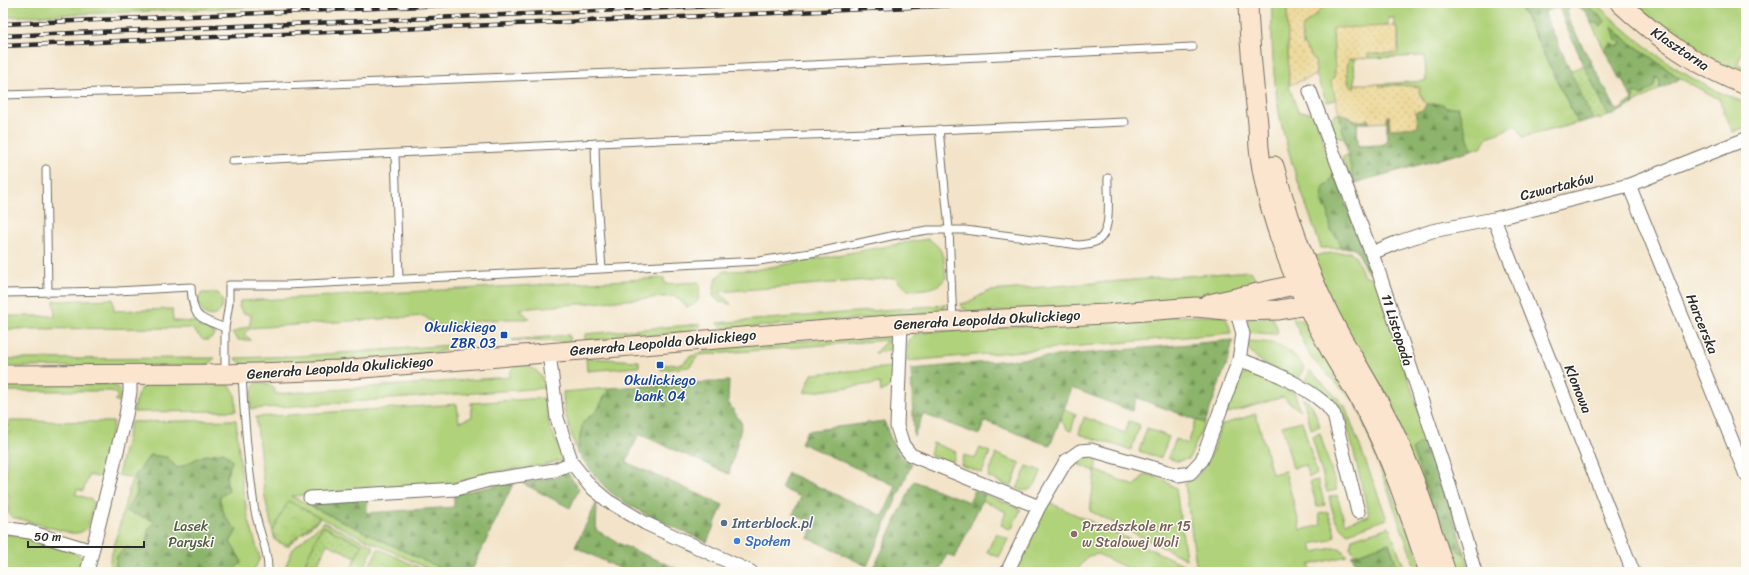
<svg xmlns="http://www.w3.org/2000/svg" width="1749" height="575" font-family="Sriracha,sans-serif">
  <defs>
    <pattern id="forest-firs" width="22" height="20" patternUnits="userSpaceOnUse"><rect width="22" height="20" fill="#8cb46a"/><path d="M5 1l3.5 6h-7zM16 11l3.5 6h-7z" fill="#739357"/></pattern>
    <pattern id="sand-dots" width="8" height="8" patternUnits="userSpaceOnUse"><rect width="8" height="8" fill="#eeda9e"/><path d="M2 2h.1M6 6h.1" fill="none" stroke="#cb8" stroke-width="1.8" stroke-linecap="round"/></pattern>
    <pattern id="park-crowns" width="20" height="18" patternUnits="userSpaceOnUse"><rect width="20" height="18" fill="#b0d27a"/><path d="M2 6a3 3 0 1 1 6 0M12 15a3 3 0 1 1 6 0" fill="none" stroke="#98b46a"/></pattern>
    <pattern id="garden-dots" width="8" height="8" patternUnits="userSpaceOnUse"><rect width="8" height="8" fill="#b0d27a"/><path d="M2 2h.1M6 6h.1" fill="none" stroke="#98b46a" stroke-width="1.8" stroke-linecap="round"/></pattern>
  </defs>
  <rect width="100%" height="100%" fill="#fdfcf7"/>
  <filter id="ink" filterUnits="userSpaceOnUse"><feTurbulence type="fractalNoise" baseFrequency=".025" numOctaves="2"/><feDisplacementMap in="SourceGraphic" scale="8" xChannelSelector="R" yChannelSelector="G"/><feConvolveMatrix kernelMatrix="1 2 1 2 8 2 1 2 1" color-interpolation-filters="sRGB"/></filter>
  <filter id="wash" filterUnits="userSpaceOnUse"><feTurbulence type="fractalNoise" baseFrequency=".012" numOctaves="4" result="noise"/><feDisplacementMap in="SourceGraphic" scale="16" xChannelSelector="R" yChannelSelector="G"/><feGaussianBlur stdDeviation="0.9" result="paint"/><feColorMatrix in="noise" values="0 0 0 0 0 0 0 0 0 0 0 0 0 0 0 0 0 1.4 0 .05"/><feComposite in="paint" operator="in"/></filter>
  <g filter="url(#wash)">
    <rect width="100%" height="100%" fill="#f3e4c9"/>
    <!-- grass -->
    <path fill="#b0d27a" stroke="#6e7e52" d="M3,3H354L3,17Z
      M1272,3H1310L1287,5L1289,85L1298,112H1309L1316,117L1330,163L1341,190L1370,273C1361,269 1363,253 1353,248H1321C1306,203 1288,159 1279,112C1273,76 1271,40 1272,3Z
      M1314,3H1549L1520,6L1578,123L1523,137L1517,125L1488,137L1481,147L1354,183L1358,195L1356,196L1342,158L1348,154L1345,138L1335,136L1331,124L1336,114H1344L1370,123H1357L1358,146L1381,145L1387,143V118L1424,99L1415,87L1397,85L1379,87L1378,85L1379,84L1426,81L1425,56L1368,58V54L1399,50L1398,30L1395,26L1394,18H1388V26L1333,29L1336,100L1327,102L1316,75L1315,61L1303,44L1301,30L1304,25L1321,10V8Z
      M1585,3H1595C1643,46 1684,81 1746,103V127L1733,132L1719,99L1681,79L1628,41L1613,28L1623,43L1619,46L1606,47L1605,51L1590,21L1592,23L1605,21Z
      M1632,3H1746V41L1737,65L1746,68V76L1728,68L1686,46Z
      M1352,58L1354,59L1355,88L1350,87L1346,68L1349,59Z
      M1655,77L1660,80V89L1633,104V93L1637,94Z
      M927,239C944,246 944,260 946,277C938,291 922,289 908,290L894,278L719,292L731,304L719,302L713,296L715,281L719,275L725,271L754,270Z
      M1350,252L1355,255L1364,276L1369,278L1375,277L1471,572H1451L1310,258L1322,254Z
      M1251,271L1259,285L1214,295L1185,299L1102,306L973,313L962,308L960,304C972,303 978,295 990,291Z
      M664,278L665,284L699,282C700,295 701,304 687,307L675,296L519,309L530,319C499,318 469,321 439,328L424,316L250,328L244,334L251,340H238L232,333L250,325L251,315L243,313L239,307L240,301Z
      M202,293H218C234,312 202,330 198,299Z
      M113,299L114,311L172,309L173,321L196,322L201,327L216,334L208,340H203L191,328L3,329V316H55L54,301Z
      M946,305C944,311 939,312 933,313L729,329L724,328L716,323Z
      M1182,316H1221C1229,319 1229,325 1231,333L907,361C908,344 905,335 925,332Z
      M1272,316L1278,330L1277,333L1274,334L1245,332V323L1249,319Z
      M1292,317L1305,322L1358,406L1424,572H1417L1361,415L1354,401L1311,358Z
      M701,324L698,330L691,332L585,341V334Z
      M569,335L570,342L512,340Z
      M884,335L890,338L893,343C890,352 884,352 875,353L887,340L699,355L689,367L661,370V365L683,364L689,357L716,347Z
      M1246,341C1279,343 1282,342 1304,367L1299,380C1281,371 1251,363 1246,341Z
      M466,344L435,353L306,363L249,365L240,363L235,358L299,356Z
      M215,358L210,363L204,366L3,367V359Z
      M586,358L639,361V367L587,371Z
      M516,364C531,364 543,372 545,388L251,409C250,389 253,372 275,389V394L510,377V372Z
      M894,367C894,381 894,385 881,392L880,383L804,393L812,374Z
      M1310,370L1345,406L1387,519L1348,533C1334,526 1333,511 1329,497L1337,495L1345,523L1369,516L1346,419L1341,406L1332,399L1305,384Z
      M1246,373H1254L1295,393L1300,411L1283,397L1225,414L1239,378Z
      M150,382H224C237,388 236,399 236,411L133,412C136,400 137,387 150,382Z
      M3,383L112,384L119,389L122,397L118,402L115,400L118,396L112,391H3Z
      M609,388L597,411L583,422L577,452L564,410L563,392Z
      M544,398L550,427L565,459L544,465L495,472L456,483L291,496L448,572H435L321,518L288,546L275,540L265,498L256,417L457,404L459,422L472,417L471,403Z
      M1303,398L1312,405L1320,426L1311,429Z
      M1064,409L1076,414L1071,431L1068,430L1060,419Z
      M1256,414L1272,474L1285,471L1301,530L1321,525L1319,514L1328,512L1334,530L1335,536L1330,540L1311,544L1313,552L1333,548H1340L1347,556L1309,565L1311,572H1197L1185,483C1209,474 1214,446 1221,425Z
      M1084,417L1125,433L1129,421L1140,425L1131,450L1079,434Z
      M236,420L243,491L249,521L260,558L253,572H232L242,562L230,542L236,530L225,517L219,497L229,491L226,477L232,461L224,452C217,454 211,454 204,456C197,458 187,465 177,468L167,457L150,456L135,476L137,493L126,511L155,521L148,530V547L138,551L114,572H107L132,478L118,475L131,422Z
      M1196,420L1205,423L1189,459L1177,461L1168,458L1176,439L1188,444Z
      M9,421L114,422L100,476L97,477L89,475L83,491L78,489L75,494L90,499L94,502C90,518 91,535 71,533L12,517L8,513L9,495L5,493Z
      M1302,421L1317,474L1309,477L1306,465L1293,468L1282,426Z
      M1147,428L1169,437L1161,458L1139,451Z
      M1320,433L1337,490L1327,492L1312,436Z
      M933,443L956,452L952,465L930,455Z
      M980,448L990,452L982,473L961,465L964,455L975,459Z
      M996,454L1020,463L1011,487L988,477Z
      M1082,456H1098L1095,470L1135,486L1145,474L1164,480L1176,489L1186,559L1090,511L1095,471L1077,464Z
      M1027,466L1041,471C1037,483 1032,495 1017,489Z
      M1318,480L1325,505L1317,507L1310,482Z
      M985,494L1021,509L1011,530L1001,525L1006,512L982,500Z
      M1046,501L1189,567L1190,572H1135L1098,554L1088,556L1076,572H1013Z
      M323,522L373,546V549L362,572H349L362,545L323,526L301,572H283L293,549Z
      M1389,527L1406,572H1399L1389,543L1355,555L1350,547L1352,539Z
      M996,533L1008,539L999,557L987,552Z
      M3,534C17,534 78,549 84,560L82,572H3Z
      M378,549H379L428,572H421L415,569L413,572H366Z"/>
    <!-- forest -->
    <path fill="url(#forest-firs)" stroke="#5c704a" d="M1549,3H1585L1605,21L1601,26L1596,23H1592L1585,11L1573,6C1565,10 1567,14 1569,21L1616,109L1619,110L1632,100L1623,79L1620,80L1605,51L1606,47L1611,43L1618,46L1622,43L1616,40L1612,27L1628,41L1680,79L1660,89V80L1656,77L1654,87L1643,95L1633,93V104L1613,115L1608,116L1564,22L1560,8L1545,11L1546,17L1593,120L1578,123L1520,5Z
      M1426,104H1443L1446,108L1458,107L1472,150L1354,183L1339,113L1344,114L1354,121L1370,120V123H1357L1358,146L1381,145L1387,143L1388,116L1389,115L1391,129L1417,127V116L1414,112L1425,107Z
      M1334,173L1373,272L1368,273L1367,271L1357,250L1348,247L1340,248L1339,240L1331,231L1328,211L1321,202L1324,186L1329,183Z
      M1233,340L1229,357L1205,423L1137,398L1132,411L1072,388L1050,446L985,421L979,435L923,414L914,436L911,369Z
      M729,381L728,402L742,424L729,474L639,434L626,462L723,505L707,542C676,527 625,509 602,484C593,474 585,462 577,452L583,422L597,411L609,388Z
      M884,421C890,436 895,457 912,463L867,566L808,538L815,524L793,514L801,497L781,488L788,473L883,516L896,486L801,443L807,431Z
      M1419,443H1431L1465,554L1458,551L1453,546H1448L1446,543L1412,449Z
      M224,452L232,461L226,477L229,491L219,498L225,517L237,530L230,542L242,562L232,572H114L117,556L127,547L138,551L148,547V530L155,521L126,511L137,493L135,476L150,455L167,457L177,468C187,465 197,457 204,456C211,454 217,454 224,452Z
      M567,472L579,489L570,508L522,483L553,478Z
      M914,481L969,502L975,490L985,494L955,558L947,554L939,572H872Z
      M514,482L471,572H448L310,506L367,498V513L454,507V494Z
      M597,502L596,530L622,545L685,572H627L575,547Z
      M1389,543L1399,572H1358L1355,561L1351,556Z"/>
    <!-- sand -->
    <path fill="url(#sand-dots)" stroke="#8c8264" d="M1314,3L1321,8V10L1304,25L1301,30L1303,44L1315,61L1316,75L1289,85L1287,5Z
      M1395,26L1398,30V53L1368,54V58L1349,59C1346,68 1347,78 1350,87L1355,88L1354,84H1379L1380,87L1397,85L1420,87L1419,93L1426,104L1423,110L1414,112L1417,116L1418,127L1390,129L1389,115L1387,118V122L1370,123L1368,119C1357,125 1350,115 1339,113L1331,81L1334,77L1335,73L1333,28Z"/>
    <!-- park -->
    <path fill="url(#park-crowns)" stroke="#6e7e52" d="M288,501L320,517L286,546L275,540L273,531Z"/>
    <!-- garden -->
    <path fill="url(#garden-dots)" stroke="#6e7e52" d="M1584,65L1608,116L1593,120L1570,71Z
      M322,526L362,545L356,557L327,544L314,572H301Z"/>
  </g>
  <g filter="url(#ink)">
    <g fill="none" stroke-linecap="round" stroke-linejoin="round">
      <!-- lane casing -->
      <g stroke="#716c62" stroke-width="9">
        <path id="lane" d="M3,95L201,89L744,68L1193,47
          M939,129L949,229L953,322
          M595,143L596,184L602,269
          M395,154L399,279
          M232,161L661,140L868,133L1125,122
          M46,169L48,292
          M3,293L117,291L191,287C193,318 197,317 225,328
          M225,374V328L229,303V285H287L759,261L823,251L891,236L928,230H965L1079,245C1084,244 1090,244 1095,242C1114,235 1107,195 1108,178
          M242,374C244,418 248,462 254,506C257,528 269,550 268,572"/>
      </g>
      <!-- street casing -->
      <g stroke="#716c62" stroke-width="15">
        <path id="street" d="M1310,91L1379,273L1446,474L1475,572
          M1629,185L1746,475
          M1494,219L1633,572
          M1372,253L1396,243L1432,231L1494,219L1629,185L1746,139
          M901,324L897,426L903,445L911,455L1039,507
          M549,353L557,418L572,463L590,486L608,501L645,523L751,572
          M1239,360C1265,367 1303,385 1324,403C1328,406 1331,411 1334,415L1358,512
          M310,498L456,489L489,480L555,470L572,463
          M3,528L30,532L92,551
          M87,572L126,415L130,392V374
          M1007,572L1039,507L1066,461L1080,451L1091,450L1178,475L1190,473L1202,460L1239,360L1243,334L1235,305"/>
      </g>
      <!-- secondary casing -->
      <g stroke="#716c62" stroke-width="21">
        <path id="secondary" d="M1248,3C1249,41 1253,77 1257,115C1259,126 1258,137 1259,148C1263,185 1274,223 1287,257C1299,290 1315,323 1332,353C1344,374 1358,394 1369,416C1395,466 1411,519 1429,572
          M1620,3C1658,38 1697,67 1746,85
          M1274,166C1290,225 1312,284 1341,337C1359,368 1378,398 1393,430C1415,476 1429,524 1446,572
          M1209,304L1298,284L1310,286
          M3,375L225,374L339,370L901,324L1106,314L1196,307L1236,311L1279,310L1307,305L1318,290"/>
      </g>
      <!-- lane -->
      <use href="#lane" stroke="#fff" stroke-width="7"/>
      <!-- street -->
      <use href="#street" stroke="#fff" stroke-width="13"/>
      <!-- secondary -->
      <use href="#secondary" stroke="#fce5cf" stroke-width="19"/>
      <!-- rail casing -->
      <g stroke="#2b2b2b" stroke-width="4.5">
        <path id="rail" d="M3,24L492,3
          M3,36L786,3
          M3,46L1005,3"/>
      </g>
      <!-- rail -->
      <use href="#rail" stroke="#fdfcf7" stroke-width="3" stroke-dasharray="9" stroke-linecap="butt"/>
    </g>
  </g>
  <!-- markers -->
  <g fill="#1a4fb4" stroke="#fdfcf7" stroke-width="1.5">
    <rect x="500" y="331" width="8" height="8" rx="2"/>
    <rect x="656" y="361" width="8" height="8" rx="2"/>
  </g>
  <circle fill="#5c6f8a" stroke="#fdfcf7" stroke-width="1.5" cx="724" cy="523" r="4"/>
  <circle fill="#8d6e63" stroke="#fdfcf7" stroke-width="1.5" cx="1074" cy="534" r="4"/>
  <circle fill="#3f7fe0" stroke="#fdfcf7" stroke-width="1.5" cx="737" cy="541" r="4"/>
  <g text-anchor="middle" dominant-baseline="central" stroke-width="3" stroke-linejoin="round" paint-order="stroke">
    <!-- street labels -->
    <g font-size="14" fill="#2b2b2b" stroke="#fdfcf7">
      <text transform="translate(1680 49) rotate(34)">Klasztorna</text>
      <text transform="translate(1557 187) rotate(-14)">Czwartaków</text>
      <text transform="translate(987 320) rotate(-3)">Generała Leopolda Okulickiego</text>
      <text transform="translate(1702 324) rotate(68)">Harcerska</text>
      <text transform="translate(1397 330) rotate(72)">11 Listopada</text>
      <text transform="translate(663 343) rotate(-5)">Generała Leopolda Okulickiego</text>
      <text transform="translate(340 368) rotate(-4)">Generała Leopolda Okulickiego</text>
      <text transform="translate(1578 389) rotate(68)">Klonowa</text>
    </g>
    <!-- transit labels -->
    <g font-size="14" fill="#164399" stroke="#fdfcf7" text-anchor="end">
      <text x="496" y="327">Okulickiego<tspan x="496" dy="16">ZBR 03</tspan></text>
      <text x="660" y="380" text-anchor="middle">Okulickiego<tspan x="660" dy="16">bank 04</tspan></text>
    </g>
    <!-- service labels -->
    <g font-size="14" fill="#4e5e75" stroke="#fdfcf7" text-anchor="start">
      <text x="732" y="523">Interblock.pl</text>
    </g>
    <!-- park labels -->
    <g font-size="14" fill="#535d43" stroke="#fdfcf7">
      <text x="191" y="526">Lasek<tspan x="191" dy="16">Paryski</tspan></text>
    </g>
    <!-- education labels -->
    <g font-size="14" fill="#785e54" stroke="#fdfcf7" text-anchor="start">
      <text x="1082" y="526">Przedszkole nr 15<tspan x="1082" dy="16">w Stalowej Woli</tspan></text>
    </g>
    <!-- shop labels -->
    <g font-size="14" fill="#366cbe" stroke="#fdfcf7" text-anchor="start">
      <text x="745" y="541">Społem</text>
    </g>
  </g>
  <!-- margin -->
  <rect width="1749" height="575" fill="none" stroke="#fdfcf7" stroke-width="16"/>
  <!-- scale -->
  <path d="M28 541v6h116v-6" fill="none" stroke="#2b2b2b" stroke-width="2"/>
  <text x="34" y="541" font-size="12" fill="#2b2b2b" stroke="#fdfcf7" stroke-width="3" paint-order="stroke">50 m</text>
</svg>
